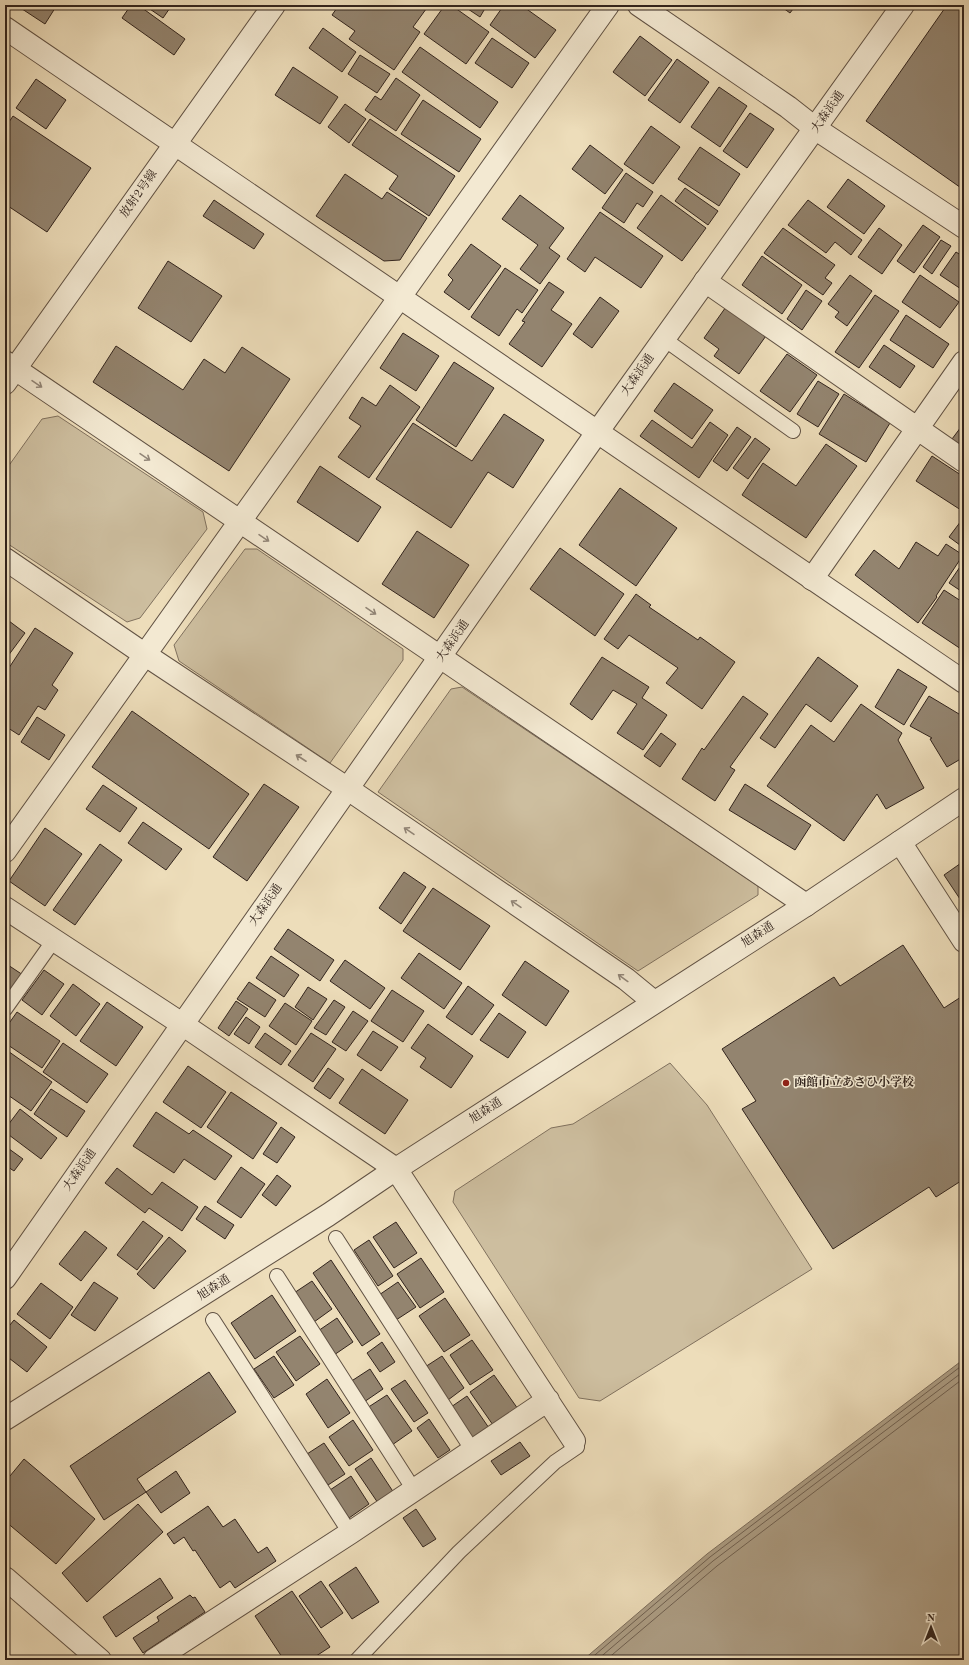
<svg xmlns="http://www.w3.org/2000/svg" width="969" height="1665" font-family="'Old Standard TT','Noto Serif JP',serif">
  <rect width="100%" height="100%" fill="#edddba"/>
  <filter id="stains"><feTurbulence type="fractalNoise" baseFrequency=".005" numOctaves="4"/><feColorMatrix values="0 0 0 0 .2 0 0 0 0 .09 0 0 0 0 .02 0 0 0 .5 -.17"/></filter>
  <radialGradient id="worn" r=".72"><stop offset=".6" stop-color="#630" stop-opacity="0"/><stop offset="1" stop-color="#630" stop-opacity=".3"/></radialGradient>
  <!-- green -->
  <path fill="#cdbe9f" stroke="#80715e" d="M58,416L203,512L207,529L140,618L127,622L5,542V471L42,419Z
    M245,549H257L403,649V660L330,763L179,661L174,645Z
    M462,687L758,886V895L638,971L378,792L451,689Z
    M670,1063L707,1105L812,1269L600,1401L579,1398L453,1202L455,1191L551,1128L573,1124Z"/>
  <!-- water -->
  <path fill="#ad9e85" stroke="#7c6d5b" d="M964,1359V1660H583L707,1554Z"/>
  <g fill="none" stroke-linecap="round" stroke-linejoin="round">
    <!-- shore -->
    <path stroke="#706151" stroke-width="1" d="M589,1660L710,1557L964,1364
      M597,1660L713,1561L964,1371
      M606,1660L717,1566L964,1378"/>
  </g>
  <!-- building -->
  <path fill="#93846f" stroke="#32241d" d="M16,5H57L45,24Z
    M131,5H138L185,39L174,55L122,18Z
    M144,5H172L163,18Z
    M339,5H429L413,27L420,32L394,70L349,39L355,31L332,15Z
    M445,5H451L489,32L466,64L424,34Z
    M462,5H487L480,17Z
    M504,5H521L556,30L535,58L490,25Z
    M779,5H796L790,13Z
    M947,5H964V190L866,121Z
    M323,28L356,52L342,72L309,48Z
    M640,36L672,60L645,96L613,72Z
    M492,38L529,63L512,88L475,63Z
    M420,47L498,102L480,128L402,72Z
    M360,55L390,74L377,93L348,74Z
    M677,59L709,82L680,123L648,100Z
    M293,67L338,97L320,124L275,95Z
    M396,78L420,95L396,131L365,110L375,96L381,100Z
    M36,79L66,100L46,129L16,108Z
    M719,87L747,106L720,147L691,127Z
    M423,100L481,139L459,172L401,134Z
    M345,104L366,119L349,143L328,127Z
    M750,113L774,129L747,168L723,151Z
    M13,116L91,168L47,232L5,204V128Z
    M370,119L455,176L429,216L389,189L398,176L352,145Z
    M651,126L680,147L653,184L624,164Z
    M590,145L623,170L605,194L572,169Z
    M700,147L740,174L719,206L678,179Z
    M626,173L653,192L643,207L637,203L624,223L602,208Z
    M345,174L382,199L387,192L427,218L400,260L384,261L316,216Z
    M848,179L885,206L864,234L827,207Z
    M685,188L718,211L708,225L675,201Z
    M520,195L564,228L549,248L560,256L540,284L520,269L538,245L502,219Z
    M661,195L706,228L682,261L637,228Z
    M214,200L264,234L254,249L203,216Z
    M808,200L862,240L851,255L835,242L826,253L788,225Z
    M600,212L663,256L641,288L595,257L585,272L567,259Z
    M923,225L940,237L914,273L897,261Z
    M783,228L835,265L825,278L832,283L823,295L764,253Z
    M879,228L902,245L882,274L858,257Z
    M941,240L951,246L932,274L923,267Z
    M471,244L501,266L469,310L444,292L453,280L448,275Z
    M956,252L964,257V291L940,275Z
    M762,256L802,285L782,314L742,285Z
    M168,261L222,296L191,342L138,308Z
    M505,268L538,290L522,313L517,309L499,336L471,317Z
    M850,275L872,291L847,326L835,317L839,312L828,304Z
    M920,275L959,302L940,328L902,302Z
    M549,282L564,292L551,310L572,324L542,367L509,344L525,322L522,321Z
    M806,290L822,301L802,330L787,319Z
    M875,295L899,311L859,368L835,352Z
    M600,297L619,311L592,348L573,334Z
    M728,304L768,333L739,374L714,356L719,349L704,338Z
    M906,315L949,344L933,368L890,340Z
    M403,333L439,356L416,391L380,368Z
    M884,345L915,366L900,388L869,367Z
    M116,346L183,390L204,359L225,373L242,347L290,379L229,471L93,382Z
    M787,354L817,375L790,412L760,391Z
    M454,362L494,388L456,447L416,420Z
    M818,381L839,394L818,427L797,414Z
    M674,383L713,410L692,439L654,411Z
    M390,385L420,407L369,478L338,457L361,426L349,418L362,397L376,406Z
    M844,394L890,423L866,462L819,434Z
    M504,414L544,440L513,488L488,472L451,528L376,479L413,423L472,461Z
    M652,420L692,448L710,422L728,435L699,478L640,436Z
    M964,423V448L952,439Z
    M737,427L751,437L727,471L713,461Z
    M755,438L770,449L748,479L733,468Z
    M826,444L857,466L806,538L742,495L763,463L796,486Z
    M932,456L964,477V512L916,481Z
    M320,466L381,507L358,542L297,502Z
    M620,488L677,528L636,586L579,545Z
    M964,517V548L949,537Z
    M417,531L469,565L434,618L382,584Z
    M916,542L938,556L946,544L963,555L936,596L937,597L918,623L855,575L874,550L899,569Z
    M560,548L624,594L595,636L530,589Z
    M964,561V593L949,583Z
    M944,590L964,603V651L922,623Z
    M636,594L651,605L649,607L698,640L700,637L735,662L702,709L666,683L678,668L629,635L618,649L604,639Z
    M5,618L25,633L5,660Z
    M35,628L73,653L52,685L58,690L45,710L38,706L19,735L5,726V674Z
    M602,657L649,687L642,698L667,715L643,750L617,733L637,704L613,690L592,720L570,704Z
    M818,657L858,686L831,722L806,704L775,748L760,738Z
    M898,669L927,687L904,725L875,707Z
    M743,696L768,714L730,767L735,770L715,801L682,779L702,748L704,750Z
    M929,696L964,717V757L947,767L930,739L932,738L910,726Z
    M861,704L902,733L898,740L924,788L886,809L877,794L844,841L767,786L811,725L834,742Z
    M132,711L249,794L209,849L92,767Z
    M37,717L65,735L49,760L21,742Z
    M661,733L676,744L660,767L644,756Z
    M264,784L299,807L247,881L213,857Z
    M745,784L811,825L795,850L729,810Z
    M103,785L137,808L120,832L86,809Z
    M143,822L182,849L166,870L128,843Z
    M45,828L82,854L45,906L9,881Z
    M100,844L122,860L75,925L53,910Z
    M964,861V905L944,875Z
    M404,872L426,887L401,924L379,908Z
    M433,888L490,926L460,970L403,931Z
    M288,929L334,960L320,981L274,949Z
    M903,945L944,1008L964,995V1179L936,1197L929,1187L833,1249L742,1109L756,1101L722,1049L834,977L840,986Z
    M419,953L462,983L444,1009L401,978Z
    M271,956L299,975L284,997L256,978Z
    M345,960L385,988L370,1009L330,981Z
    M525,961L569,991L546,1026L502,995Z
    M5,963L23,975L5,1001Z
    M44,970L64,984L42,1015L22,1000Z
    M249,982L276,1000L265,1017L237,999Z
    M73,984L100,1004L76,1036L50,1016Z
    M468,986L494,1005L472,1035L446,1017Z
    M308,987L327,999L313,1020L295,1007Z
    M392,990L424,1011L403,1042L371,1021Z
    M334,1000L345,1007L326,1035L314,1028Z
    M236,1001L248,1009L229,1036L218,1028Z
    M107,1002L143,1027L116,1066L80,1041Z
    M285,1003L312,1021L296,1045L269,1026Z
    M353,1011L368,1021L346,1051L332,1042Z
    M17,1012L60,1041L42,1068L5,1043V1029Z
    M499,1013L526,1032L508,1058L480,1040Z
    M246,1017L260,1027L249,1044L234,1034Z
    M428,1024L473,1056L451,1088L420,1067L426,1058L411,1048Z
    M373,1031L398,1047L381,1071L357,1055Z
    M265,1033L291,1051L281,1065L255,1047Z
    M311,1033L336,1049L313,1082L288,1065Z
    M63,1043L108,1074L87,1103L43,1072Z
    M5,1049L52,1082L31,1111L5,1093Z
    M188,1066L226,1092L201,1128L163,1102Z
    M328,1068L344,1079L330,1099L314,1088Z
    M362,1069L408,1100L385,1134L339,1103Z
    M51,1089L85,1111L67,1137L34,1114Z
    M231,1092L277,1123L253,1159L207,1127Z
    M20,1109L57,1138L41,1159L5,1132V1129Z
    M156,1112L189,1134L193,1130L232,1156L215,1180L184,1159L174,1173L133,1146Z
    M281,1127L295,1137L277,1163L263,1154Z
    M5,1146L23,1159L14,1171L5,1165Z
    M241,1167L265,1184L241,1218L217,1202Z
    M117,1168L152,1195L162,1182L198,1207L182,1231L149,1208L145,1213L105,1183Z
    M277,1175L291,1186L276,1206L262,1195Z
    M205,1206L234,1225L225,1239L196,1219Z
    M143,1221L163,1236L137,1270L117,1255Z
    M396,1222L417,1253L394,1268L373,1237Z
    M85,1231L107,1248L81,1281L59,1264Z
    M169,1237L186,1251L154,1289L137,1274Z
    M369,1240L393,1276L378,1286L354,1250Z
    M421,1258L444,1292L420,1308L397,1274Z
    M331,1260L380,1334L362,1346L313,1273Z
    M312,1281L332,1309L314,1322L294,1293Z
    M94,1282L118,1298L95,1331L71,1315Z
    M398,1282L416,1307L396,1320L379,1295Z
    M41,1283L73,1307L50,1339L17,1314Z
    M272,1295L296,1331L255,1359L231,1323Z
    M445,1298L470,1335L444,1352L419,1316Z
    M337,1318L353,1342L334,1355L318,1331Z
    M14,1320L47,1347L27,1372L5,1355V1331Z
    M300,1336L320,1364L296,1381L276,1352Z
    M472,1340L493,1370L470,1385L450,1355Z
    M382,1342L395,1362L380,1372L367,1353Z
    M274,1356L294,1385L274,1398L254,1369Z
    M442,1356L464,1388L448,1400L425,1367Z
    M370,1369L383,1389L364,1402L350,1382Z
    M209,1372L236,1412L137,1479L146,1492L104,1520L70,1466Z
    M494,1375L518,1409L493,1425L470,1392Z
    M327,1379L350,1413L328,1428L306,1394Z
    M405,1380L428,1413L414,1422L391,1389Z
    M387,1395L412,1431L392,1445L367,1408Z
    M467,1396L489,1428L473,1439L451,1407Z
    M429,1419L450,1450L438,1458L417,1428Z
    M353,1420L373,1450L349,1466L329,1437Z
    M520,1442L530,1456L501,1475L491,1461Z
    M324,1443L345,1474L328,1485L307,1454Z
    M371,1458L394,1493L378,1503L355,1469Z
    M24,1459L95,1519L56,1564L5,1521V1482Z
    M176,1471L190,1493L161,1513L146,1492Z
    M351,1476L369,1504L349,1518L330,1490Z
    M138,1504L163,1532L87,1602L62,1573Z
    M208,1506L223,1527L235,1519L258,1553L267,1547L276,1561L235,1588L230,1581L220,1588L195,1550L193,1551L184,1537L174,1544L167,1534Z
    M416,1509L436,1539L423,1547L403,1518Z
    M356,1567L379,1602L352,1619L329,1585Z
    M160,1578L173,1598L116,1637L103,1617Z
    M321,1581L343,1613L321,1628L299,1596Z
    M292,1591L330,1647L310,1660H284L255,1616Z
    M190,1595L193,1598L195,1597L205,1612L143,1653L133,1638L159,1621L157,1617Z"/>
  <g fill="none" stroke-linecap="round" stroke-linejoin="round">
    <!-- service casing -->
    <g stroke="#615244" stroke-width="16">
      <path id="service" d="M664,339L793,431
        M5,1009L54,940
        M336,1238L473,1451
        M277,1276L414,1490
        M213,1320L350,1533
        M357,1660L459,1552L555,1462L577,1447L574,1441"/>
    </g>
    <!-- minor casing -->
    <g stroke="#615244" stroke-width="24">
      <path id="minor" d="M639,5L788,107L816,129L964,227
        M705,281L964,461
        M5,362L806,905
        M5,559L144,654L348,789L626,979L654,1002
        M812,579L964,362
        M900,842L964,941
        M5,851C205,568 408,288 608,5
        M5,908L182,1024L396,1169L574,1441
        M5,1578L100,1660
        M154,1660L350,1533L548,1400"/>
    </g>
    <!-- tertiary casing -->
    <g stroke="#615244" stroke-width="24">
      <path id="tertiary" d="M5,28L964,682
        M5,383L274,5
        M5,1278L598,431L903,5
        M5,1419L328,1215L396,1169L806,905L964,799"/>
    </g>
    <!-- service -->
    <use href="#service" stroke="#f3e9d2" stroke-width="14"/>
    <!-- minor -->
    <use href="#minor" stroke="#f3e9d2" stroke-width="22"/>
    <!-- tertiary -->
    <use href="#tertiary" stroke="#f3e9d2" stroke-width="22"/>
  </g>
  <!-- one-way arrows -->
  <defs><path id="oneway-shaft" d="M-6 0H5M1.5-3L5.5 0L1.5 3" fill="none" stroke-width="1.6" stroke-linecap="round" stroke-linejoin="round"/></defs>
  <g stroke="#928678">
    <use href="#oneway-shaft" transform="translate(37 384) rotate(34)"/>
    <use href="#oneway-shaft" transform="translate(145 457) rotate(34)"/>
    <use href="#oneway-shaft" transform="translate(264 538) rotate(34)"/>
    <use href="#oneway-shaft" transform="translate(371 611) rotate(34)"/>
    <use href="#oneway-shaft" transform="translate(301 758) rotate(-147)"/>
    <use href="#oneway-shaft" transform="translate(409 831) rotate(-146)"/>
    <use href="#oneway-shaft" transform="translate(516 904) rotate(-146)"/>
    <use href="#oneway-shaft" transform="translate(623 978) rotate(-144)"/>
  </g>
  <!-- markers -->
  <circle fill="#8f2418" stroke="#f3e9d2" stroke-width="1.5" cx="786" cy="1083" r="4"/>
  <g text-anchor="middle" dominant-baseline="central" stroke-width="3" stroke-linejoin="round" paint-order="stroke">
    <!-- street labels -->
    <g font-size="12" fill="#32241d" stroke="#f3e9d2">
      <text transform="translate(828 112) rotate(-55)">大森浜通</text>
      <text transform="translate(139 194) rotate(-55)">放射2号線</text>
      <text transform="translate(638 375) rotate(-55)">大森浜通</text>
      <text transform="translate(453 641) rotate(-55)">大森浜通</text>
      <text transform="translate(266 905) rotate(-55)">大森浜通</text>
      <text transform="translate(758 935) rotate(-33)">旭森通</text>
      <text transform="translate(486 1111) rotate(-33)">旭森通</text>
      <text transform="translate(80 1170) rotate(-55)">大森浜通</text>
      <text transform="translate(214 1288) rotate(-33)">旭森通</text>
    </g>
    <!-- poi labels -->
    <g font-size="12" font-weight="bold" fill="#32241d" stroke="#f3e9d2" text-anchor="start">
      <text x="794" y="1083">函館市立あさひ小学校</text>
    </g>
  </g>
  <!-- margin -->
  <rect width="969" height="1665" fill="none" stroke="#edddba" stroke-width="20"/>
  <rect x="6" y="6" width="957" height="1653" fill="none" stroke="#32241d" stroke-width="2"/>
  <rect x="10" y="10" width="949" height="1645" fill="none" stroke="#32241d"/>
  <!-- north arrow -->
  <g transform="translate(931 1627)" stroke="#f3e9d2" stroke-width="3" paint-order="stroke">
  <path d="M0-3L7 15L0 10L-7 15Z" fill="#32241d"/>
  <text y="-6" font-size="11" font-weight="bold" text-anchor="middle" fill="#32241d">N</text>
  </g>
  <rect width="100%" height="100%" filter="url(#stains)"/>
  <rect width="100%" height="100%" fill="url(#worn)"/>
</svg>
